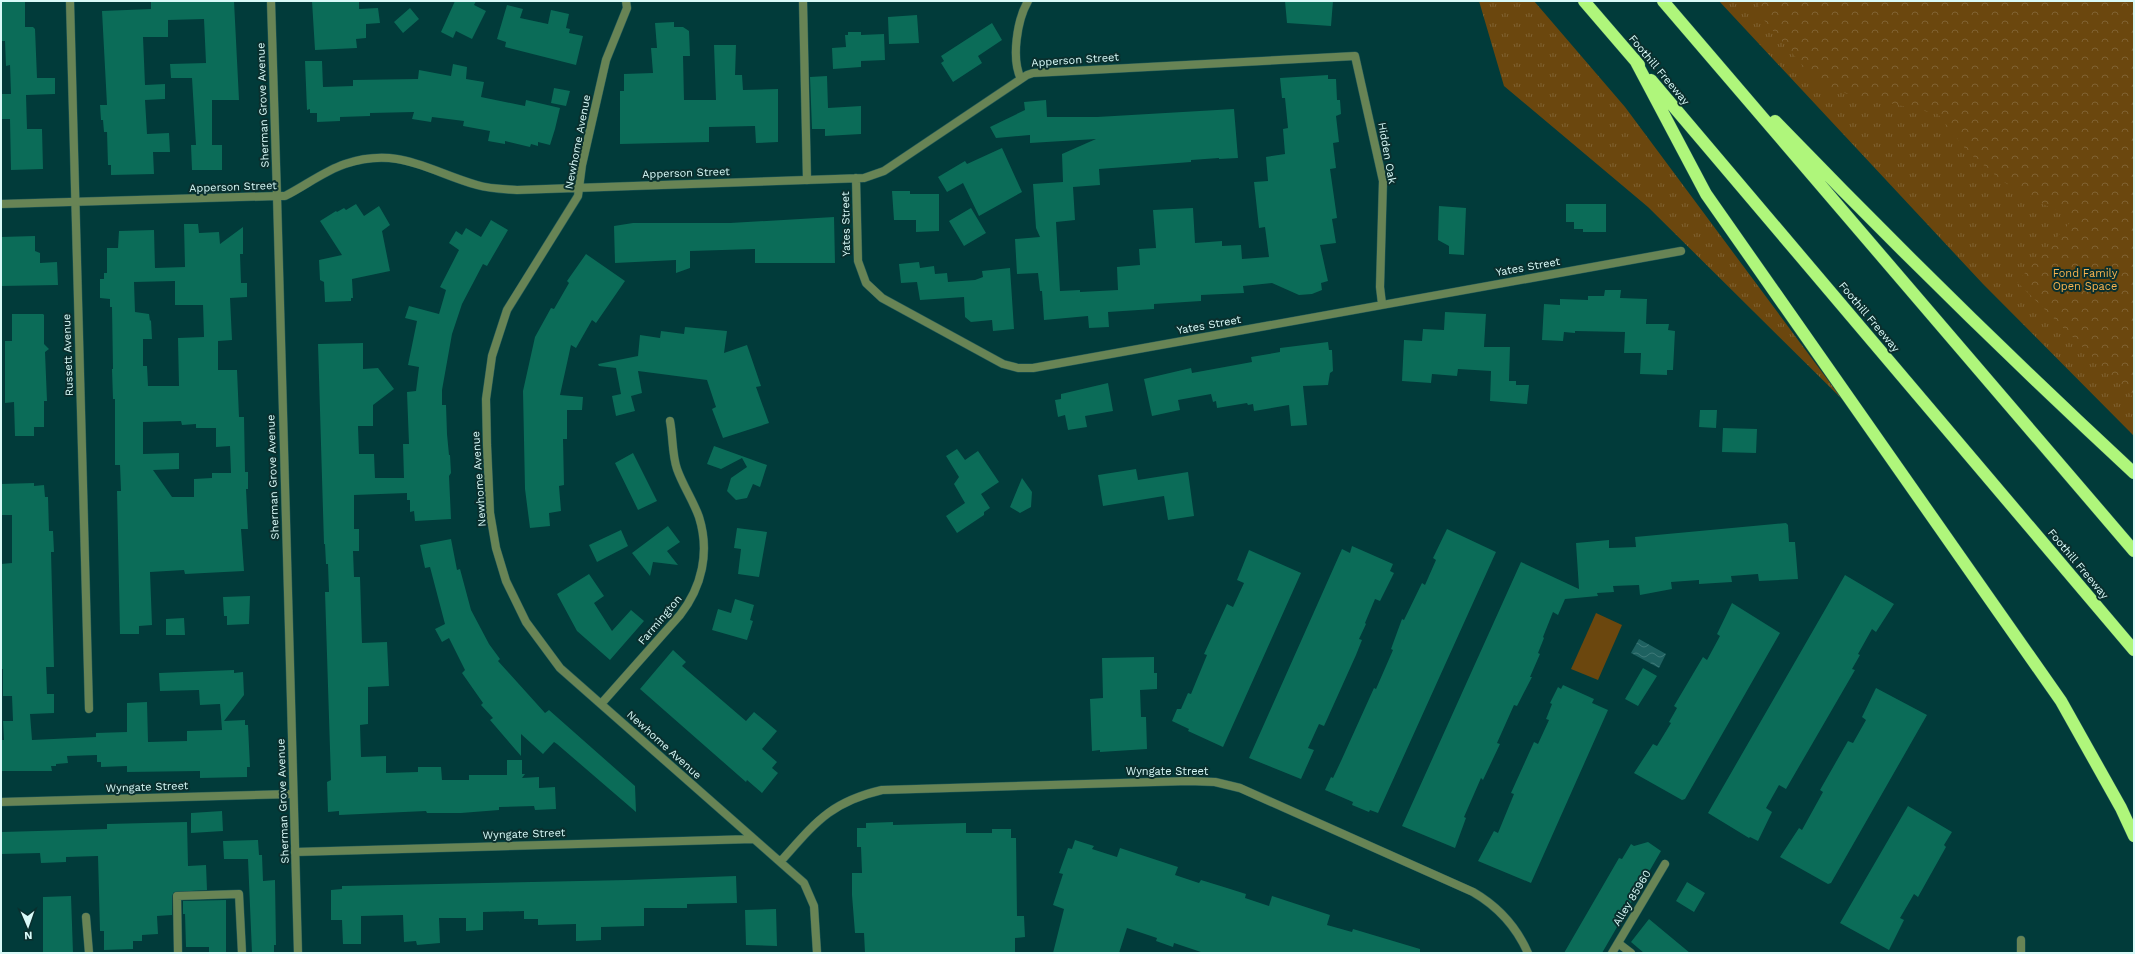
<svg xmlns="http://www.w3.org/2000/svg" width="2135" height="954" font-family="'Work Sans',sans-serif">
  <defs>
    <pattern id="grass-tufts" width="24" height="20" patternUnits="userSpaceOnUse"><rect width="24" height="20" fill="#6b470e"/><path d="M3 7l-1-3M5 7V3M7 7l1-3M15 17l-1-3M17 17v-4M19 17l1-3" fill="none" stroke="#806232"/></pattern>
    <pattern id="park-crowns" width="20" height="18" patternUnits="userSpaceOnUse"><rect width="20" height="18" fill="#6b470e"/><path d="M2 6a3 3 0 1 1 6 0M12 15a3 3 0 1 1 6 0" fill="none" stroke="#806232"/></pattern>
    <pattern id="water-waves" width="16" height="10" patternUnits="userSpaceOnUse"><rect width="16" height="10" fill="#1e6160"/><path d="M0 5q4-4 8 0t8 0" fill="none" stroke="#3e7978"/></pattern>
  </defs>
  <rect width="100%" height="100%" fill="#013b3a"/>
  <!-- grass -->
  <path fill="url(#grass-tufts)" d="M1479,1H1534L1625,107L1842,399L1648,207L1504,86Z
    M1719,1H2134V436L1983,284Z"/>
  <!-- park -->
  <path fill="url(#park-crowns)" d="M1759,1H2134V398L2017,282L2075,217L2045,205L2002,181L1967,151L1938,114L1822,88L1758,13Z"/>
  <!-- pitch -->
  <path fill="#6b470e" d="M1596,613L1622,625L1598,680L1571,669Z"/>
  <!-- water -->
  <path fill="url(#water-waves)" d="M1639,639L1666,654L1659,668L1631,653Z"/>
  <!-- building -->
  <path fill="#0b6c58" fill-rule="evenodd" d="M1,1H25V27H33L35,29L37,78H55V94L26,95L27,129H42L43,169L11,170L10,119H1V94H11L10,65L6,66L5,41H1Z
    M151,1H234L239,100H212V145H222V170H192L191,145H196L192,78H171L170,64L206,63L204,19L168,20V37H143L145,85L165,84V99L145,100L147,134L169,133L170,152H153L154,174L111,175V165H108L107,132H104L103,120H101L100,105H107L102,11L151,9Z
    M312,1H359V9L378,8L380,23L366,24V38L356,39L357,48L315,50Z
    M455,1H476L474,5L486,11L472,39L456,31L453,38L441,32Z
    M1285,1H1333L1331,26L1287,23Z
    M507,5L523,9L520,18L548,24L551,10L569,14L566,28L570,29L569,33L583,36L576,65L505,47L506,42L497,39Z
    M410,8L419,19L403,33L394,22Z
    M917,15L919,43L889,44L888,17Z
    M674,22V27H683L689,31L690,56H683L684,100H716L714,45H736L735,75H742L743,90L778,89V142L756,143L755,126L709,127V142L620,144V91H624V74L653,73L651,48H657L655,23Z
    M992,23L1002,40L978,56L982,63L953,82L941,63L944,61L941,56Z
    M848,32H861V35L884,34L885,60L861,61V67L833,69L832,48L846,47L845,35H848Z
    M305,61H322L323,87L353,86V80L418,79L419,70L451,76L453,64L467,67L466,79L484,82L481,97L525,106L526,100L560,108L555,129L550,145L538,142V146L531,144L530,147L505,141V144L488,141L490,131L463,126L464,121L432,117L431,122L412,119L414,112L370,113V116L340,117V121L317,122V113H310V109L307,110Z
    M1328,75V79H1336L1337,100H1340L1341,114L1336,116L1339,142L1333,143L1336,168L1330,169L1337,218L1332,219L1336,243L1320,245L1328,281L1321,283L1322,290L1312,294L1299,295L1272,283L1243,286L1244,293L1201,295V301L1154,304V309L1108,312L1109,327L1089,328L1088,316L1044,320L1042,291H1040L1038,273L1017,274L1015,239L1040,237L1036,228L1033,184L1063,182L1062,154L1096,139L1030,143V135L996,138L990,127L1025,110L1024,102L1046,100L1047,117H1097L1234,109L1238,158L1219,159V158L1191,160V162L1099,169L1100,185L1073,187L1075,220L1056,222L1060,291L1080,290V292L1118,290L1117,267L1140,265L1139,249L1156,248L1153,210L1193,208L1195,243L1222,241V246L1241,245L1242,259L1269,257L1265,227L1259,228L1254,182L1268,181L1266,157L1285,154L1283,129L1288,128L1285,98H1282L1280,78Z
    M827,76L828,108L861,106V134L825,136V129H812L810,77Z
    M554,88L570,91L566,106L551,103Z
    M1002,148L1022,192L979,216L963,183L947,192L938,177L965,161L967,164Z
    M892,191H910V194H939V231L916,232V220H894Z
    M356,204L364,216L379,206L390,225L382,231L390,271L352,279L353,298H351V301L325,302L324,282L320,280L319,260L342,255L320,221L336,211L337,212L344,208L346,210Z
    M1566,204H1606V232H1583V229H1574V222H1566Z
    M1439,206L1466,208L1464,255L1449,254V246L1438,240Z
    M971,208L986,233L964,246L949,221Z
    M834,217L835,263H755V249L690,251V268L676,273V260L615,263L614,226L633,223H730Z
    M491,220L508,230L487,266L483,264L462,304L452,334L442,390V405H446L447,434L449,455H450L451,473L449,476L451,519L415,521L414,511L410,512V500H407V493L354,495V529H359V551H353L354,577H360L362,643L387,642L389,686L368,687V724L360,725L361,757L386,756V773L418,772V767H441L442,780H469V775H507V760H522V774H525L522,778L539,777V788L555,787L556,809L535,810L534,806L499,807V810L461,813H427L426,811L339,815V811L328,812L327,782L331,780L325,592H329L328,564H326L325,544H324L318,344L363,343V369L378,368L394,389L373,405V426H358L359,454H374L375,478H404L403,444H409L407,392L416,391L419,367L408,365L417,321L405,318L409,306L439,314L446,290L440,287L459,250L449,243L456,231L462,235L466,228L481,237Z
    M184,224H198L199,233L219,232L220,244L243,227V254H240L241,283H247V297L230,298L232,340L218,341V370H237L239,417H244L245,472H248V489H246L248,529H241L244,571L185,574L184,570L150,572L152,625L139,626V634H120L117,491H121L120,465H115V399H113L112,369H113L112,307H110V299L100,298V279H104V273H107V248H118L119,231L154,230L155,268L185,267ZM175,281V305H203L204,337L178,338L179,386H148L147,366H143V339H152L151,320L150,321L149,314L135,312L134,282ZM181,421L182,425L196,424V428H216V447L230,446L231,473H212V478L194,479V497H172L153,470L179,469V453L143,454V422Z
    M35,236V251L40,253V263L57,262L58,285L1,286V237Z
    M586,254L625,281L596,323L592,320L576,348L571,345L560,395L583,397L582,410H567V439H563L564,485L559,486L561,511L549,513L550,526L530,528L525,489L523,391L535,337L551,308L554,309L569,283L567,281Z
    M919,262L920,268L934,266L935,274L947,273L948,282L975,280L983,277L982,271L1010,268L1014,329L993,331L992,320L971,322L965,317L964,297L920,300L917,282L901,283L899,264Z
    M1605,290H1621L1620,298L1647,299L1646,324H1669L1668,330L1675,331L1673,370H1667V375L1640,374L1641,353H1624L1625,332L1575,331V333L1564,332L1563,341L1542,340L1544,304L1560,305V299L1588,300V296H1604Z
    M1445,312L1486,314L1484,347H1510L1509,381H1516V385H1529L1527,404L1490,401L1491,371L1458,369L1457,376L1432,374L1431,383L1402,381L1404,340L1422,341L1423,329L1444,330Z
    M12,314H43L44,315V344L49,349L45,352L47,401H44V427H34V436H15L14,402L5,403V341H12Z
    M685,327L727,331L724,353L747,345L761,386L756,387L769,423L723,438L712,409L716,407L707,380L638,371L642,393L631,396L635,411L616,416L612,396L621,394L616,368L599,366L598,364L638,356L640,335L660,338L661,331L684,334Z
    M1328,342L1329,350H1332L1333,371L1330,373L1328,385L1303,386L1307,425L1291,426L1289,405L1254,411L1253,404L1248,405L1247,403L1217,408L1216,401L1213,402L1211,394L1178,400L1180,410L1152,416L1144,379L1191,368L1192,373L1252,362L1251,357L1280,352V348Z
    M1108,383L1113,411L1085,416L1087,427L1068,430L1065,415L1058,417L1055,400L1061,399V394Z
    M1700,410H1717L1716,428L1699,427Z
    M1723,428L1757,429L1756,453L1722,452Z
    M714,446L767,465L760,487L753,484L747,498L736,500L727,491L731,478L747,467L742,458L721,469L707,464Z
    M957,449L965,460L978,451L999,482L981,494L990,508L984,512V515L957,533L946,516L965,503L954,484L959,477L946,456Z
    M633,453L657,501L638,510L615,463Z
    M1136,469L1138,480L1188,472L1194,516L1168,520L1164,496L1103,506L1098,475Z
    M1022,478L1032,492L1031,507L1020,513L1010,507Z
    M34,483V486L44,485L45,497H48L49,531H53L54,552H51L54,667H46L47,694H54V713L30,714L32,740L96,737V733L127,732V703L147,702L148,742L187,741V731L222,730L220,704L200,705L199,690L160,691L159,673L234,670V673L243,672L244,695L224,721L245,720V725H248L250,767H247V777L200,778V771L127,772V766L101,767V762H97V755L67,756L68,763L56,764V766H51L52,771H1V740H4L3,721H13L12,696H3V669H1V564L12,563V515H1V484Z
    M1786,523L1788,525L1789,542H1795L1798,579L1759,581L1758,574L1731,576L1732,582L1699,584V580L1671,582L1672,589L1640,595L1639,585L1613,586L1614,592L1597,593L1598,596L1565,599L1558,615L1553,612L1543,637L1544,638L1538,653L1540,654L1530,677H1532L1517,706L1514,705L1497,743L1500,744L1483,780L1481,778L1464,817L1466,818L1455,848L1402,826L1521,562L1579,589L1576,543L1609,540V548L1636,547L1635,537Z
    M668,526L680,542L667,551L678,565L653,562L650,576L632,553Z
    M737,528L767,532L759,577L738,574L741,549L734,548Z
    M1447,529L1496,552L1378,813L1370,810L1369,812L1352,805L1353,802L1325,790L1331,777L1333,778L1341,761L1374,688L1376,689L1393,650L1391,649L1402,619L1404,620L1422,583L1425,585L1436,560L1433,558Z
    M621,530L628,546L597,562L589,545Z
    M451,539L457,570L460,569L471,610L489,644L500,659L498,661L545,713L549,710L635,786L636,812L557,744L554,742L543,754L521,734V756L490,720L493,718L481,705L483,703L462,673L465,670L449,638L442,642L435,629L445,624L430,567L425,568L420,545Z
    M1352,546L1393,564L1390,571L1394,573L1380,601L1375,599L1365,623L1366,624L1359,639L1362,640L1356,655L1324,726L1319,724L1308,748L1314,750L1301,779L1249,758L1342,549L1350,553Z
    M1249,550L1301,573L1223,747L1188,731L1189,729L1172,721L1177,709H1181L1188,693L1191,694L1207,655L1204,654L1227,604L1233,607L1244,583L1237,580Z
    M589,574L604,596L594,603L612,631L631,610L644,621L610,660L577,631L557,594Z
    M1845,575L1894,604L1876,632L1872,629L1858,654L1860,655L1852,669L1855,670L1786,789L1779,785L1766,808L1772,812L1758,841L1750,837L1749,838L1708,813Z
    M250,596L249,624L227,625V616H224L223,597Z
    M735,599L754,605L750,620L753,621L747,640L712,630L718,609L731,613Z
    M1732,603L1780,633L1685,799L1682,800L1634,773L1653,744L1657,746L1671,723L1669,722L1677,708L1674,706L1703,657L1707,660L1720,636L1717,634Z
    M184,618L185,635H166V619Z
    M673,650L686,662L682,666L746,721L754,712L777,731L762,749L777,762L772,768L778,773L762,793L747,780L746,782L640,689Z
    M1154,657V673H1157V689L1140,690L1141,717H1146L1147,749L1100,752V750L1092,751L1090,699L1103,698L1102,658Z
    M1643,668L1657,676L1638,706L1625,699Z
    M1563,685L1594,699L1592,703L1608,710L1531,883L1478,861L1494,831L1498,833L1514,794L1511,793L1534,742L1538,744L1549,720L1546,719L1552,704L1550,703L1558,687L1561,689Z
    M1876,688L1927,715L1831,883L1828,884L1780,857L1799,828L1802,830L1823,792L1820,790L1848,741L1853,743L1866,720L1862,717Z
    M1908,806L1952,832L1944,845L1946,847L1918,897L1914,894L1900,918L1904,920L1889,950L1840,923Z
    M222,811L223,831L191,833V813Z
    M187,822L188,866L206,865L207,890L174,892L172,896V915L157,916L158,934L142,935V941H133V949L104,950V931H100L98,856L66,857V862L41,863L40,853L1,854L2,832L107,829V824Z
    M893,822V825L966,823V833H992V829H1011V838H1016L1017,916H1024L1025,937L1015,938V953H865L864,933H855L852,895V873H862L861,847H857V828H866V823Z
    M258,840L259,855H262L263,881L275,880L276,945H274V953H252L248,859H224L223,841Z
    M1075,840L1094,846L1092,849L1117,857L1120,848L1178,867L1175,875L1199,883L1201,880L1227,888L1246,894L1245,898L1269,906L1272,896L1330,915L1327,925L1352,932L1353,929L1420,949V953H1204L1174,943L1173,947L1156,941L1157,938L1127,928L1119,953H1053L1064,909L1053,905L1063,874L1059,873L1068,848L1072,849Z
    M1648,842L1661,851L1602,953H1564L1619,858L1622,859L1631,844L1634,846Z
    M736,876L737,903L687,904V908H644V926L601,927V940L576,941V924L538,925V919H524V911L483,912V930L466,931V918H439L440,943L417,945L416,941L404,942L403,915L361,916V944H343L342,920H331V890L342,889V886L628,880Z
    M1687,882L1705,893L1694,912L1676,901Z
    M71,896L73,953H43V897Z
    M226,900V952L209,953V947H186L185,914H183V901Z
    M776,909L777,946L746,945L745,910Z
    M1649,919L1690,953H1644L1631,942Z"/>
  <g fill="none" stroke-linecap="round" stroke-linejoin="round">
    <!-- service casing -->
    <g stroke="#245a58" stroke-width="9">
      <path id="service" d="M803,1L807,180
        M86,917L89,953
        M2021,940V953
        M1618,943L1631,953
        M178,953L177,896L239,894L242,953
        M1612,953L1665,864"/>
    </g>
    <!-- minor casing -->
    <g stroke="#245a58" stroke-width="9">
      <path id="minor" d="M70,1L89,709
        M271,1L277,196H285C305,186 324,171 345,164C399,146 428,171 477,185C490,189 503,189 517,190L864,178L884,171L1027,75L1033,73L1355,56L1383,181L1380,287L1382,304
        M626,1L627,8L606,60L582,165L578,196L507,310L492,356L486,399L487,445L490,513L496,548L506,581L526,622L560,668L804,883L814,906L817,953
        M1021,79C1011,59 1017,20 1028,1
        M856,178L858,261L866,283L882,298L1003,364L1018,368H1033L1681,251
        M601,704L680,615C702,587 710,552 699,517C693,500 683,486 677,469C672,455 673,436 670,421
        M1,802L293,794
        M295,852L753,839
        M781,861C815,823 830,802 882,790L1189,781L1215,782L1240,788L1473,892C1499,907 1516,926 1528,953"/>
    </g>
    <!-- tertiary casing -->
    <g stroke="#245a58" stroke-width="9">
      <path id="tertiary" d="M1,204L277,196L298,953"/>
    </g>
    <!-- motorway casing -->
    <g stroke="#245a58" stroke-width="13">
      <path id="motorway" d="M1584,1L1639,65
        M1663,1L2134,551
        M1635,60L1706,194L2061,701L2121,808L2134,836
        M1651,80L2134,650
        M1775,121C1891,241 2011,359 2134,473"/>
    </g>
    <!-- service -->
    <use href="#service" stroke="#688455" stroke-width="8"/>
    <!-- minor -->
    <use href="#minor" stroke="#688455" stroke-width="8"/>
    <!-- tertiary -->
    <use href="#tertiary" stroke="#688455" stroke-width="8"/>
    <!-- motorway -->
    <use href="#motorway" stroke="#aff67b" stroke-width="12"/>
  </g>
  <g text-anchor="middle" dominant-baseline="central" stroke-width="4" stroke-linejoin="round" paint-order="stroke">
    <!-- street labels -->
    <g font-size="11" fill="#d9faf8" stroke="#0a2f2e">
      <text transform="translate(1075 60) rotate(-4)">Apperson Street</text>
      <text transform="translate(1659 70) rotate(50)">Foothill Freeway</text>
      <text transform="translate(263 105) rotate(-92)">Sherman Grove Avenue</text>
      <text transform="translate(578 142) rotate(-79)">Newhome Avenue</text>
      <text transform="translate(1387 153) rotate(80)">Hidden Oak</text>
      <text transform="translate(686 173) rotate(-2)">Apperson Street</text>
      <text transform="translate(233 187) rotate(-2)">Apperson Street</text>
      <text transform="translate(846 224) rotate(-91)">Yates Street</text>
      <text transform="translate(1528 267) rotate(-10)">Yates Street</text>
      <text transform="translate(1869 317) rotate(50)">Foothill Freeway</text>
      <text transform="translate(1209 325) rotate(-10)">Yates Street</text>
      <text transform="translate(68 355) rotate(-92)">Russett Avenue</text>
      <text transform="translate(273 477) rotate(-92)">Sherman Grove Avenue</text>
      <text transform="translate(479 479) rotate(-94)">Newhome Avenue</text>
      <text transform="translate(2078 564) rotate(50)">Foothill Freeway</text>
      <text transform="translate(660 620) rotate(-50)">Farmington</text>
      <text transform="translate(664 745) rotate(42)">Newhome Avenue</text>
      <text x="1167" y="771">Wyngate Street</text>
      <text transform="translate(147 787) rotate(-2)">Wyngate Street</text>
      <text transform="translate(283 801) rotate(-92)">Sherman Grove Avenue</text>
      <text transform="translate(524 834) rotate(-2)">Wyngate Street</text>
      <text transform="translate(1632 898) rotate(-59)">Alley 85960</text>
    </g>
    <!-- park labels -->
    <g font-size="11" fill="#f9b450" stroke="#0a2f2e">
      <text x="2085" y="273">Fond Family<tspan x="2085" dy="13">Open Space</tspan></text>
    </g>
  </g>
  <!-- border -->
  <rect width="2135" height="954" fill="none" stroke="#d9faf8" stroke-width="4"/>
  <!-- north arrow -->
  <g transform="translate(28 926) rotate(178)" stroke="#0a2f2e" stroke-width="3" paint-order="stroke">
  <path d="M0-3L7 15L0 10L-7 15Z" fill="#d9faf8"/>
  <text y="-6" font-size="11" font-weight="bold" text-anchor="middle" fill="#d9faf8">N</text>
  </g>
</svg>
